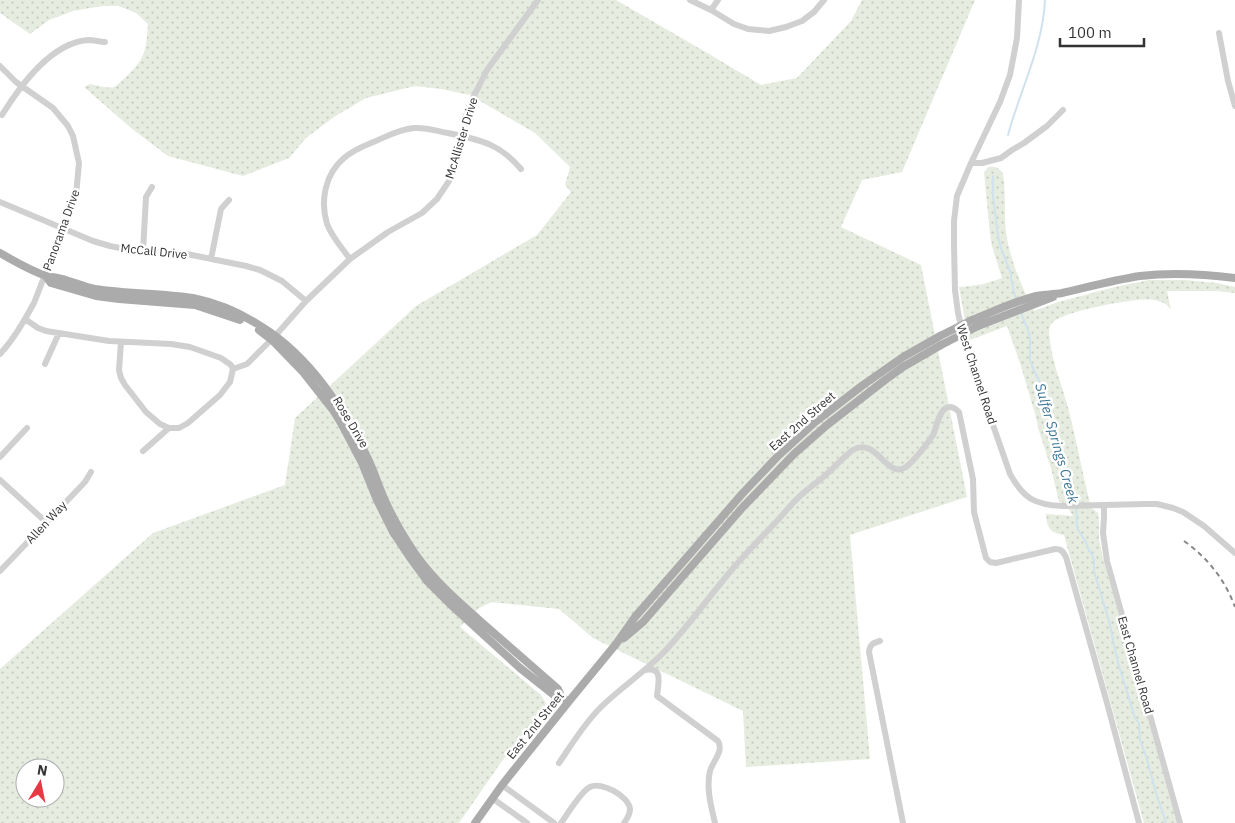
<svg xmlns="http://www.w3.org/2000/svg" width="1235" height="823" font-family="'IBM Plex Sans',sans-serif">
  <defs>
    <pattern id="grass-dots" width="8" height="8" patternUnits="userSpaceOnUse" patternTransform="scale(1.25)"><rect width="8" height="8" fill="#e6ecdf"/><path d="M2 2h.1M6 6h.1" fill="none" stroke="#c6cbc0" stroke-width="1.8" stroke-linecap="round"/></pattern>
  </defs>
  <rect width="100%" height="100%" fill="#fff"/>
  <!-- grass -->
  <path fill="url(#grass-dots)" fill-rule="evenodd" d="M0,0H616L709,54L761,85L797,78L851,21L862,0H975L902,172L862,180L841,227L921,265L967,497L850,535L870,759L746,767L743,711L593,638L559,609L492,602L479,608L460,627L541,695L546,703L543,713L502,761L459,823H0V669L153,533L285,485L295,418L416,306L537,235L571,192L565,185L570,167L535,133L470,95L441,89L415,86L366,98L334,117L306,138L289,158L243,176L168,156L131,128L84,87L90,84C97,85 107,89 114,87C118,85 122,80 126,77C146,58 146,50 148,24L136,13L119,6H102L73,11L49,20L30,34L0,13ZM25,768H55V798H25Z
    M989,167C995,166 1000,168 1003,174C1006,193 1004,213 1006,233C1010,260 1022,287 1034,311L1058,302L1115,287L1149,280H1185L1217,283L1235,287V293L1217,291H1167L1171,310C1163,295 1136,300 1122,302C1108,304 1061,313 1052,323C1048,327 1049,335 1050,341C1053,365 1063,388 1069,411C1077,443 1083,476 1091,508L1093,509L1098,513L1099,521V539L1102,554L1177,823H1144L1064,535C1050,533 1047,528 1046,514L1073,516L1065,503L1059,502L1051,468L1039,431L1036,417L1020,363L1007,326L970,340L968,336L959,287C976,286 986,284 1002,278L992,246L990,234L984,172Z"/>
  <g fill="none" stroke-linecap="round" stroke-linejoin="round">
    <!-- stream -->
    <path stroke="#cfe2ee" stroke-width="2" d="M1008,135C1020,90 1043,47 1045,0
      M993,176V196L998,236L1001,248L1011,274V279L1016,300
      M1020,311L1028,330L1030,339V360L1033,368L1043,389L1054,424L1055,432L1066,477L1076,501L1077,528L1086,542L1089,551L1092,554L1094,561V571L1109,621L1118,663L1135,718L1139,723L1140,740L1147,759L1156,793L1166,823"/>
    <!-- minor -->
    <path stroke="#d0d0d0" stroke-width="6" d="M690,0L711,10L734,24L748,29L769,31L786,27L802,21L814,12L824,0
      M1019,0L1017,38L1010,75L1000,102L971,163L957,196L954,221V245L955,290L958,313L967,350L1010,474C1024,499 1035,505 1063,506L1146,504H1157L1173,508L1183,512L1204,526L1235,553
      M711,10L718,0
      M1219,33L1228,81L1235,106
      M0,66L16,82L53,108L68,126L73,136L79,163L76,195L34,303C24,321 14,339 0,354
      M2,115C20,86 51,42 89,40C94,40 100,42 105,42
      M971,163H982L1001,158L1012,150L1024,143L1047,126L1063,110
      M0,202L93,241L110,246L130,250L187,254L246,266L260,270L282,281L306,301
      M143,251L146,197L152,187
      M211,259L221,209L229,200
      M350,259C342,248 332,237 327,224C320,201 325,174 344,158C354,149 366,145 378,140C389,135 401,129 414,128C425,127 437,131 448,133C480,140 499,143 521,169
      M25,319L38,328L46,331L109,341L171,344L190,347L221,358L231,365L233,369L230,382L220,395L188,423L179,428H169L160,424L146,412L125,385L121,378L119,370L121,342
      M45,364L59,333
      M233,369L247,364L276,335L306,301L350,259L388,232L422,213L437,199L449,181L453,171L466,116L471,102L487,70L538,0
      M143,451L169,428
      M0,457L27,428
      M0,480L46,522
      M1104,505V517L1103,533L1107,561L1180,823
      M0,571L85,482L91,472
      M880,641C873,643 870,644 869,652L903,823
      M645,670C664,666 658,684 657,696L718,741C724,751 713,761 710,771C706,788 711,806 715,823
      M559,763C572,744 584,724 600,708C620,688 645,672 665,651C690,624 711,594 735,566C748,551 762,537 776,522C784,514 791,504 799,497C806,490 815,484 822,478C832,470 844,456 853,450C877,436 886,480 906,467C913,462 928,443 933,435C937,427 938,413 946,408C951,405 955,408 959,412L973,479L974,512L986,558L990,562L996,563L1055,549C1061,549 1063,551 1066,557L1107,703L1139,823
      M502,785L554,823
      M492,798L527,823
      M561,823C567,815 581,791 590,787C601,781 629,796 630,809C630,814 627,819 624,823"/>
    <!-- major -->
    <path stroke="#ababab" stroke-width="8" d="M0,253C14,261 29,270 44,275C51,277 59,278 66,280C76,283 85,287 95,289C127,294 160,293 193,298C217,303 241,313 262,327C309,356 346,411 369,461C374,472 378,484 383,496C392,517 403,536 416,555C436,583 462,605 487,627C511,648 535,669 558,689L561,696L568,702
      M45,275L51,283L96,296L119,299L195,305L240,320
      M972,320C992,312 1011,303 1032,297C1042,294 1052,295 1062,293C1088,287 1114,280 1140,276C1172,272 1204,274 1235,278
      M978,326L1053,297
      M259,330L272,340L303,372L333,410L341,423L362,463L377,500L393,532L411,559L427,581L450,604L520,668L554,695L561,696
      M624,638L643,622L743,507L794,454L827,425L885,380L903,367L941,345
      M475,823L502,785L570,700L616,644L635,617L742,494L779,455L815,422L863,385L903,357L940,336"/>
    <!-- rail -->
    <path stroke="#888" stroke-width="2" stroke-dasharray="5 4" stroke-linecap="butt" d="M1184,541C1208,558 1225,580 1235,607"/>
    <!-- major-bridge -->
    <path stroke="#ababab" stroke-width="8" d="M940,336L972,320
      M941,345L978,326"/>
  </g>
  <g text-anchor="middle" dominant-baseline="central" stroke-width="5" stroke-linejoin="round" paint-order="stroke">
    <!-- street labels -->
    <g font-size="12" fill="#333" stroke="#fff">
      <text transform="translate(461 138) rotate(-73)">McAllister Drive</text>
      <text transform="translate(61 230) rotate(-70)">Panorama Drive</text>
      <text transform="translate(154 251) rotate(6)">McCall Drive</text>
      <text transform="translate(977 374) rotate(72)">West Channel Road</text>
      <text transform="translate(802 421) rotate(-41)">East 2nd Street</text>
      <text transform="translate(351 422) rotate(59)">Rose Drive</text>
      <text transform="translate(46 522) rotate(-47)">Allen Way</text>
      <text transform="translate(1136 665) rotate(74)">East Channel Road</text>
      <text transform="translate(535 725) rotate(-51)">East 2nd Street</text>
    </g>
    <!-- water labels -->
    <g font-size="14" font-style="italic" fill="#3f7597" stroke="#fff">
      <text transform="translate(1057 443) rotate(74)">Sulfer Springs Creek</text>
    </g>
  </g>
  <!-- north arrow -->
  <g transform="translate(40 783) rotate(10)"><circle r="24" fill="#ffffff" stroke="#adadad"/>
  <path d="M0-4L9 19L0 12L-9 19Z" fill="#e63946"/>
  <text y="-8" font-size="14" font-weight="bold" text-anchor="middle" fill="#333333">N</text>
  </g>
  <!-- scale -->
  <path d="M1060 38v8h84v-8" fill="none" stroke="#333333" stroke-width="2.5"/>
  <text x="1068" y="38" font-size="15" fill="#333333" stroke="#ffffff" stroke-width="4" paint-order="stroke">100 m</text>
</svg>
